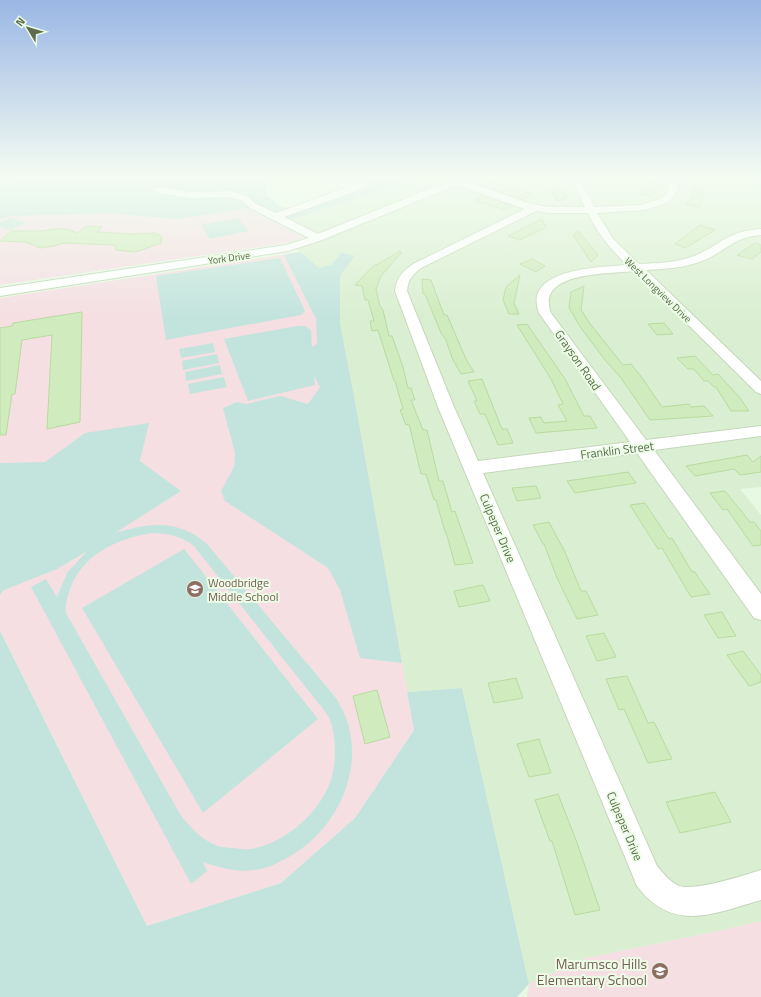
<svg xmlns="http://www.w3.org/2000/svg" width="761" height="997" font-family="'Titillium Web',sans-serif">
  <rect width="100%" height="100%" fill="#e7f9e2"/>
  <!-- residential -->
  <path fill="#daefd1" d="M0,176H90L0,192Z
    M424,176H761V487L740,489L761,515V921L714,932L587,958L529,984L462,688L407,692L355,401L340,323L300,252L287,243L303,237L277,224Z"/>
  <!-- education -->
  <path fill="#f5dfe3" d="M265,187L277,224L304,237L287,243L0,285V214Z
    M300,252L355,401L414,730L355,818L281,883L147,926L0,631V595L4,590L0,589V298Z
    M761,921V997H527L529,984L587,958L714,932Z"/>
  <!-- green -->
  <path fill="#c3e4dd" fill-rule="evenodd" d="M45,176H260L264,181L267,196L281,207L292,209L278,213H273L241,194L233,198L249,208L176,219L108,213L11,216L0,219V185L4,184L2,183H14Z
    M374,176H424L290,220L283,217L364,187L368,183L366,179Z
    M11,218L26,223L9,230L0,227V222Z
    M238,218L248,231L210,239L201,225Z
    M300,252L319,268L331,265L341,253L355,256L340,275V323L355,401L402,663L360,658L340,590L328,568L225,501L221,491L234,467L235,453L223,408L237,402L246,404L280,396L308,404L320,387L314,376L315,385L248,401L224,339L297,326H305L311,330L312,347L317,344L316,319L284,255Z
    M280,258L305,311L301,315L166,340L156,276Z
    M213,343L215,352L181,358L179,349Z
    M217,354L219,363L183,370L182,361Z
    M220,365L222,374L186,381L185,372Z
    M224,377L227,387L190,394L188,384Z
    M149,423L140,461L181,491L115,533C150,523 178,518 208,545L336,698C373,754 342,830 285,859C277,863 268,868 260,869C240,874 221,868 203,862L207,871L191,884L31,587L46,579L57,597L67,573L87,551L57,569L4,590L0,595V463L45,462L85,433ZM154,533C169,534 180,536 193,545L315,699C319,704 324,710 328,716C336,732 337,758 332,776C323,809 289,841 255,848C249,850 241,849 234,848C228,848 219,847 213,844C199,837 189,826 180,814L66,613C65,606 67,599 69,592C80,555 119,537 154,533Z
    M184,549L318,719L203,813L82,608Z
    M0,631L147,926L281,883L355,818L414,730L407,692L462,688L529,984L517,997H0Z"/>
  <!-- building -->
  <path fill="#d0ebbd" stroke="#b9dba0" d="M655,179L661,187L651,196L638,193Z
    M485,180L532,194L523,200L492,189Z
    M696,181L704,190L700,206L696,207L685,204L691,198Z
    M550,189H562L567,197L561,201L556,200Z
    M484,196L513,206L505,210L475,201Z
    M542,219L546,227L520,240L508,236Z
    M700,225L715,230L685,248L675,244Z
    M86,226L102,227L97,232L130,234L155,233L162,237L161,243L136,252L116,250L115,245L64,243L54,246L40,248L26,242L0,241L12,231H42L54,229H66L78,233Z
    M578,231L598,255L591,262L573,235Z
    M755,243L761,245V252L752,259L737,255Z
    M400,251L401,253L381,276L376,289L380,307H381L383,310L389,336H392L403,367L408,388H411L415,400H411L423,430H427L439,481H443L452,512L455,511L473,563L455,565L446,532H445L436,500H434L426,474H421L409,424L406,425L400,410L403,409L395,381H394L378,330L372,331L370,321H374L368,300H365L362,286L355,285L374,265H376Z
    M532,259L545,266L536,272L520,264Z
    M520,275L514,303L519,314H509L503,300L506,287Z
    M422,279L431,280L444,315H447L467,361L474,372L461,374L452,358L446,340L441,333L425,294H423Z
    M584,286L581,310L591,325L623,365L631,364L640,375L662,407L689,404L691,407L704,406L713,416L650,420L621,378L605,360L581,328L569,308L571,292Z
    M82,312L80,422L47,429L52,335L22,340L15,394H12L6,435H0V328L12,326L13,323Z
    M664,323L673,334L657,335L648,324Z
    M527,324L565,379L584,416H590L597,428L536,433L529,418L541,417L544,423L567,421L558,405L563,404L551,379L517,325Z
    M695,356L713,375L718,374L740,398L749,411H731L716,387H714L708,381H704L694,369H688L677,358Z
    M482,379L502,429H507L513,443L498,445L485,414H480L474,401H477L468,381Z
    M747,455L753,462L761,456V472L740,475L734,469L695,476L686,466Z
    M628,472L636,483L575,493L567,481Z
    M536,486L541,498L517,501L512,488Z
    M725,491L750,522H754L761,531V545L753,546L727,509L723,510L710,493Z
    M645,503L669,539L672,538L692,572L694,571L710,594L691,597L662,548L658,549L630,505Z
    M549,522L565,552L581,591H586L598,615L577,619L557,578L544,544H543L533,525Z
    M483,585L490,601L459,607L454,591Z
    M722,612L736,636L718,638L704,615Z
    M604,633L616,657L597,661L586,636Z
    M743,651L761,675V682L749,686L727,655Z
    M627,676L648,723L654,722L672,759L648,763L624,709L619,710L606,679Z
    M516,678L523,698L494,703L488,683Z
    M377,690L390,737L365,744L353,696Z
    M539,739L551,773L529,777L517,744Z
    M715,792L731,822L680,833L666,802Z
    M558,794L576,840L600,910L575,915L552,841H550L535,800Z"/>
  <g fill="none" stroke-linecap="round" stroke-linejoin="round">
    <!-- minor casing -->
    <g stroke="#c4d7ba" stroke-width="2">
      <path id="minor" d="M322,176H334L354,185L358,184L344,176H357L365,180L368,185L357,191L284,217L318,234L461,176H474L465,181L531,204L549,207H585L570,176H579L594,207L641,205L663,198L669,189L664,176H673L679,189L669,202L645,210L597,213L613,239L639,264C657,263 677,263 694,256C721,245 727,231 761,229V235C733,237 725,252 702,261C684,268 664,269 646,270L761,381V394L756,392L634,271C610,274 535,271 551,313L646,440L761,426V436L654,450L761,594V620L754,618L637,453L483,473L657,866C663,873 669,881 677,885C691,893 745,875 761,870V900C712,914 673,933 637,886L438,407L395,291C396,278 403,271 413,264L525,209L457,185L322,240L288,251L0,296V288L286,245L309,238L250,208L241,200L230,197L190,198L158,193L153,190L158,187L190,192L231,191L247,196L256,204L276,213L345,188ZM536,211L549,213H588C599,236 609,247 627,265C601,267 522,268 539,313L630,442L478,461L454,407L407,291C408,280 412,275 421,268Z"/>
    </g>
    <!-- minor -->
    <use href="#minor" fill="#fff" fill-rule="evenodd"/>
  </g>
  <!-- sky -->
  <linearGradient id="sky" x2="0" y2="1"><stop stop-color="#9ab6e4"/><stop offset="0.56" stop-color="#f4fcf2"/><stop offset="1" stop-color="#f4fcf2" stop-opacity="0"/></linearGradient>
  <rect width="761" height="316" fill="url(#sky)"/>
  <!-- icons -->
  <defs>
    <g id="school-disc" transform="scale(0.9)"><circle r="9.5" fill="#8d6e63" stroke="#ecfce7"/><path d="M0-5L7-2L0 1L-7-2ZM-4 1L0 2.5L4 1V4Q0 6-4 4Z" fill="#fff"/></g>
  </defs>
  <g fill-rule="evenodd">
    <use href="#school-disc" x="195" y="589"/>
    <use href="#school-disc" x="660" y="971"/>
  </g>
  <g text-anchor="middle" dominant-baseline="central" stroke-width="4" stroke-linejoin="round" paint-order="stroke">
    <!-- far-street labels -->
    <g font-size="10" fill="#5b6d4c" stroke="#ecfce7">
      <text transform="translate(229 258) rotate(-8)">York Drive</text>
      <text transform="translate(658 290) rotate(44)">West Longview Drive</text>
    </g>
    <!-- street labels -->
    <g font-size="12" fill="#5b6d4c" stroke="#ecfce7">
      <text transform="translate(578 360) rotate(55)">Grayson Road</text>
      <text transform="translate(617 450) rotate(-7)">Franklin Street</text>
      <text transform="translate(498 528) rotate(67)">Culpeper Drive</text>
      <text transform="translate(625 826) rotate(67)">Culpeper Drive</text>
    </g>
    <!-- education labels -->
    <g font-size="12" fill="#785e54" stroke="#ecfce7" text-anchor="start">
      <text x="208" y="582">Woodbridge<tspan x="208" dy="14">Middle School</tspan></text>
    </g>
    <!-- near-education labels -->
    <g font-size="14" fill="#785e54" stroke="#ecfce7" text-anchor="end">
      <text x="647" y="963">Marumsco Hills<tspan x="647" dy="16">Elementary School</tspan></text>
    </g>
  </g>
  <!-- north arrow -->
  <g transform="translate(28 28) rotate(308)" stroke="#ecfce7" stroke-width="3" paint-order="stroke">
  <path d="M0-3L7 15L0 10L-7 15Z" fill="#5b6d4c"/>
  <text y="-6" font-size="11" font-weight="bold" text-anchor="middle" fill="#5b6d4c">N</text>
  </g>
</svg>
